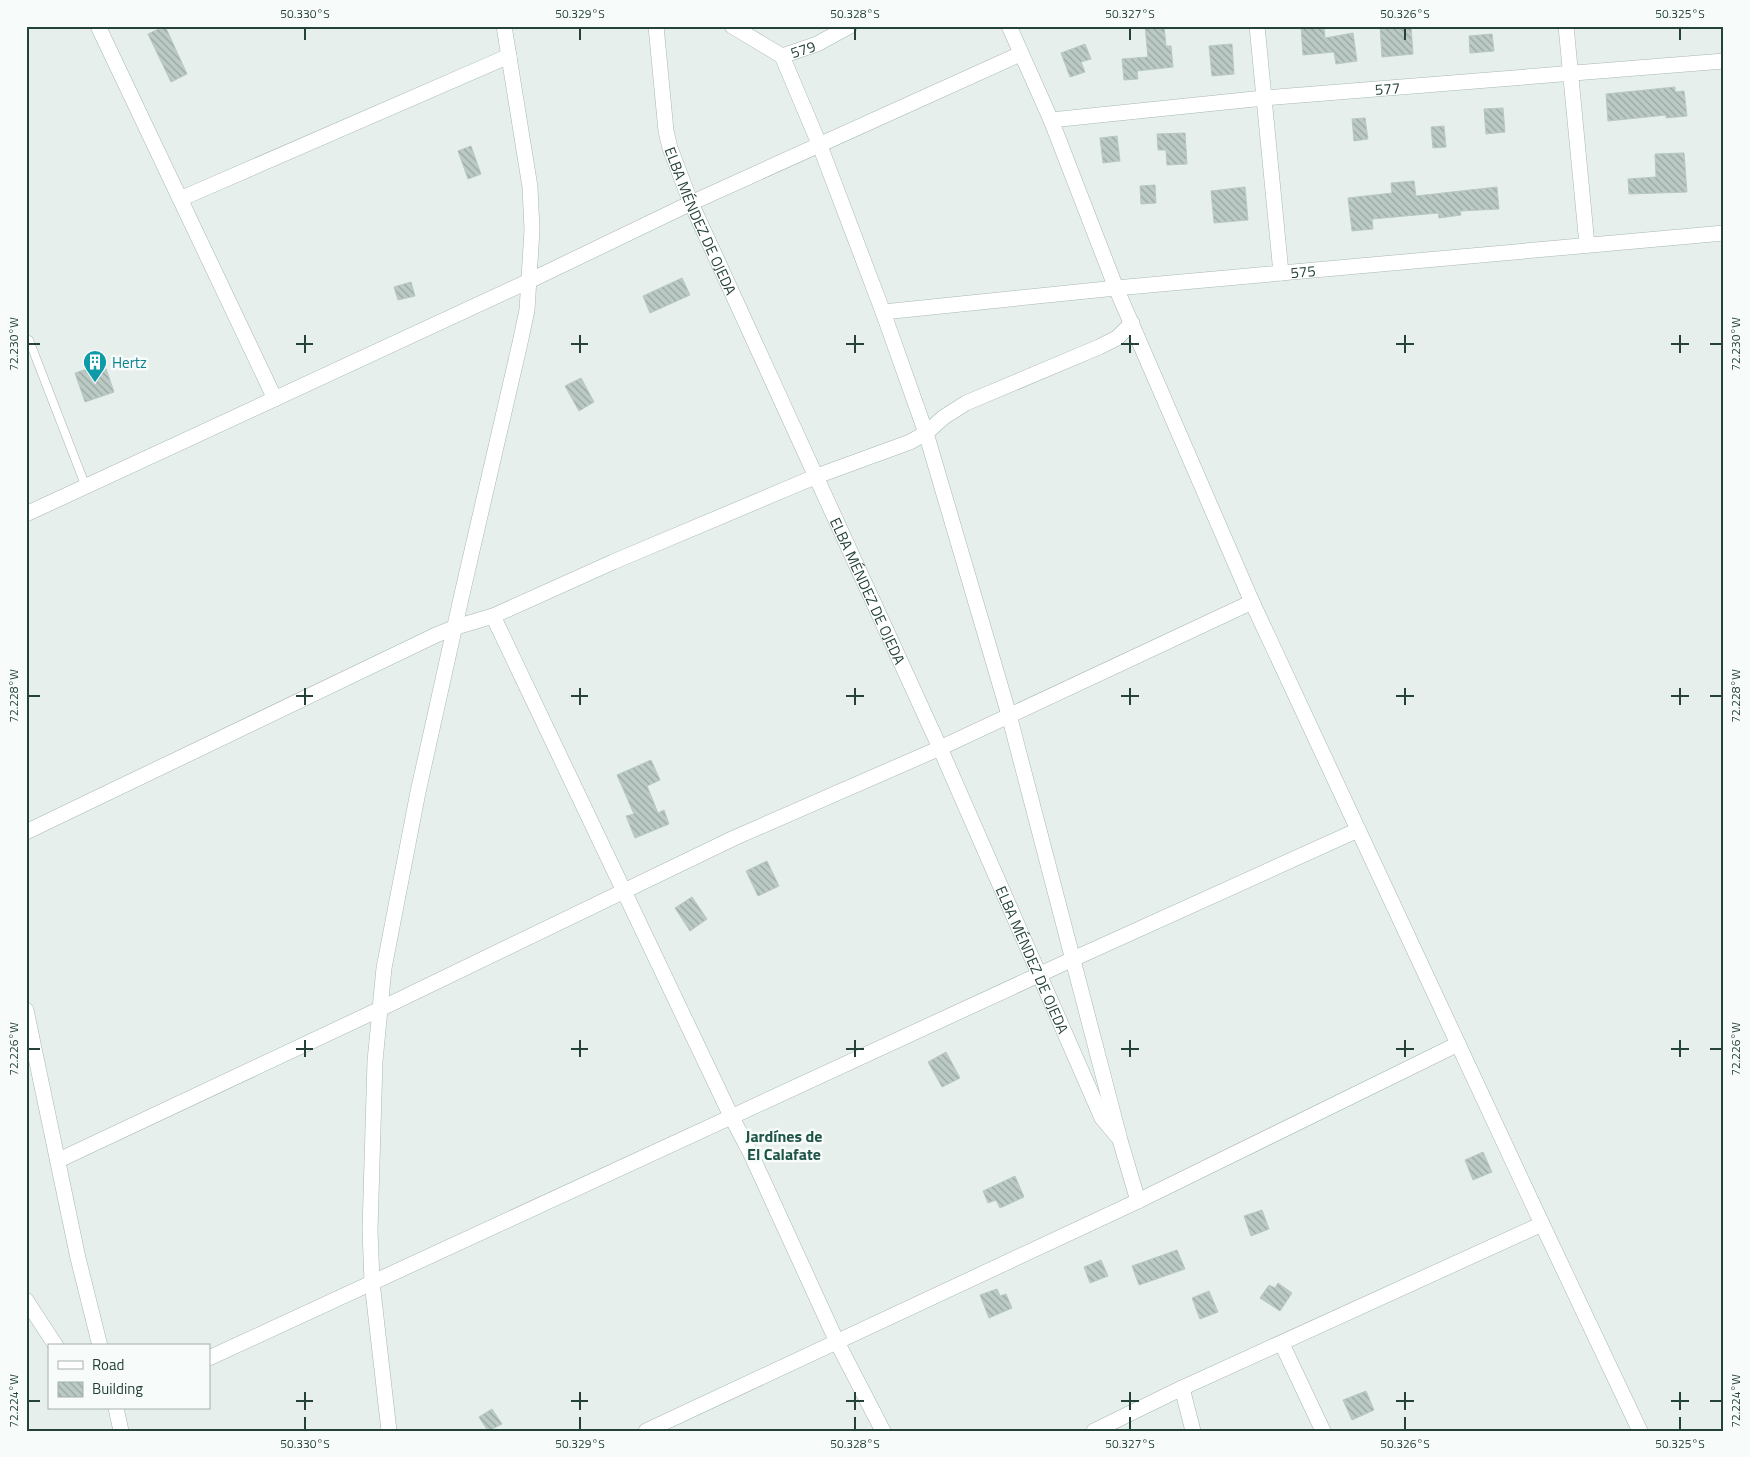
<svg xmlns="http://www.w3.org/2000/svg" width="1750" height="1457" font-family="'Titillium Web',sans-serif">
  <defs>
    <pattern id="building-back-hatch" width="6" height="6" patternUnits="userSpaceOnUse" patternTransform="scale(1.25)"><rect width="6" height="6" fill="#bbcac4"/><path d="M-1 5l2 2M0 0l6 6M5-1l2 2" fill="none" stroke="#98a6a0"/></pattern>
  </defs>
  <rect width="100%" height="100%" fill="#e6efeb"/>
  <!-- building -->
  <path fill="url(#building-back-hatch)" stroke="#b8c9c2" d="M165,26L187,74L171,82L148,34Z
    M1145,26H1164L1166,46H1171L1173,67L1137,71L1138,79L1124,80L1122,59L1148,57Z
    M1301,26H1324L1325,38L1353,33L1357,61L1336,64L1334,52L1303,55Z
    M1380,26H1411L1413,54L1382,57Z
    M1492,34L1494,51L1470,53L1469,36Z
    M1085,44L1091,59L1081,62L1085,72L1070,77L1061,53Z
    M1232,44L1234,74L1212,76L1209,46Z
    M1675,87V92L1684,91L1687,116L1666,118V115L1608,121L1606,94Z
    M1503,108L1505,132L1486,134L1484,109Z
    M1365,118L1368,139L1354,141L1352,119Z
    M1444,126L1446,147L1433,148L1431,127Z
    M1185,133L1187,164L1167,165L1166,150H1158L1157,134Z
    M1117,136L1120,161L1103,163L1100,138Z
    M471,146L481,174L468,179L458,151Z
    M1684,153L1687,192L1629,194L1628,179L1656,177L1655,154Z
    M1414,181L1416,196L1497,187L1499,209L1460,211L1461,215L1439,218L1438,213L1372,219L1373,229L1352,231L1348,198L1392,193L1391,183Z
    M1155,185L1156,203L1141,204L1140,186Z
    M1245,187L1248,220L1214,223L1211,191Z
    M682,278L690,295L650,313L643,296Z
    M411,282L415,296L398,300L394,287Z
    M104,363L114,392L85,402L75,373Z
    M581,378L594,402L579,411L565,386Z
    M651,760L660,780L647,786L658,813L664,810L669,824L635,838L626,816L634,814L617,775Z
    M767,861L779,886L758,896L746,871Z
    M692,897L707,919L690,931L675,908Z
    M946,1052L960,1078L942,1087L928,1062Z
    M1483,1152L1492,1172L1473,1180L1465,1160Z
    M1015,1176L1024,1197L1000,1208L996,1200L988,1203L983,1191Z
    M1262,1210L1269,1229L1251,1236L1244,1216Z
    M1177,1250L1185,1269L1139,1285L1132,1266Z
    M1101,1260L1108,1276L1090,1283L1084,1267Z
    M1278,1283L1292,1293L1280,1311L1260,1298L1269,1285L1275,1288Z
    M997,1289L1000,1296L1006,1294L1012,1308L989,1318L980,1295Z
    M1209,1291L1218,1312L1200,1319L1192,1298Z
    M1366,1391L1374,1410L1352,1420L1343,1400Z
    M492,1409L502,1424L488,1431L479,1417Z"/>
  <g fill="none" stroke-linecap="round" stroke-linejoin="round">
    <!-- service casing -->
    <g stroke="#a8b8b2" stroke-width="9">
      <path id="service" d="M26,341L29,340L86,487"/>
    </g>
    <!-- minor casing -->
    <g stroke="#a8b8b2" stroke-width="16">
      <g id="minor">
        <path d="M98,26L275,399"/>
        <path id="s1" d="M656,26L666,131L670,148L691,203L940,748L1102,1118L1117,1136"/>
        <path d="M732,26L782,56L820,146L883,312L926,433L1009,715L1120,1140L1138,1201"/>
        <path d="M1009,26L1051,120L1116,288L1252,602L1542,1224L1640,1431"/>
        <path d="M1257,26L1281,273"/>
        <path d="M1566,26L1587,245"/>
        <path id="s2" d="M782,56L817,44L850,26"/>
        <path id="s3" d="M1051,120L1264,98L1724,61"/>
        <path d="M180,199L509,56"/>
        <path id="s4" d="M883,312L1116,288L1724,233"/>
        <path d="M26,514L529,281L691,203L1020,54"/>
        <path d="M493,616L731,1116L750,1152L837,1342L883,1431"/>
        <path d="M26,832L436,635L456,627L493,616L613,562L817,476L910,442L926,433L944,417L966,403L1099,347L1117,338L1132,323"/>
        <path d="M26,1010L78,1258L100,1346"/>
        <path d="M59,1160L380,1009L734,838L940,748L1252,602"/>
        <path d="M26,1300L56,1346"/>
        <path d="M1282,1344L1323,1431"/>
        <path d="M209,1358L1073,959L1358,830"/>
        <path d="M1182,1388L1193,1431"/>
        <path d="M116,1408L121,1431"/>
        <path d="M389,1431L372,1282L370,1230L375,1061L384,968L418,792L462,594L520,343L527,310L532,230L530,187L504,26"/>
        <path d="M646,1431L1138,1201L1458,1044"/>
        <path d="M1094,1431L1182,1388L1542,1224"/>
      </g>
    </g>
    <!-- service -->
    <use href="#service" stroke="#fff" stroke-width="8"/>
    <!-- minor -->
    <use href="#minor" stroke="#fff" stroke-width="15"/>
  </g>
  <!-- ticks -->
  <path fill="none" stroke="#24423a" stroke-width="2" d="M305,28V40M580,28V40M855,28V40M1130,28V40M1405,28V40M1680,28V40M305,335V353M580,335V353M855,335V353M1130,335V353M1405,335V353M1680,335V353M28,344H40M296,344H313M571,344H588M846,344H864M1121,344H1139M1396,344H1414M1671,344H1689M1710,344H1722M305,688V705M580,688V705M855,688V705M1130,688V705M1405,688V705M1680,688V705M28,696H40M296,696H313M571,696H588M846,696H864M1121,696H1139M1396,696H1414M1671,696H1689M1710,696H1722M305,1040V1057M580,1040V1057M855,1040V1057M1130,1040V1057M1405,1040V1057M1680,1040V1057M28,1049H40M296,1049H313M571,1049H588M846,1049H864M1121,1049H1139M1396,1049H1414M1671,1049H1689M1710,1049H1722M305,1392V1410M580,1392V1410M855,1392V1410M1130,1392V1410M1405,1392V1410M1680,1392V1410M28,1401H40M296,1401H313M571,1401H588M846,1401H864M1121,1401H1139M1396,1401H1414M1671,1401H1689M1710,1401H1722M305,1417V1430M580,1417V1430M855,1417V1430M1130,1417V1430M1405,1417V1430M1680,1417V1430"/>
  <!-- icons -->
  <defs>
    <g id="building-pin" transform="scale(1.25)"><path d="M0 17L-7.5 6A9.5 9.5 0 1 1 7.5 6Z" fill="#0f9aa8" stroke="#f7fbf9"/><path d="M-4-6H4V6H1V3H-1V6H-4ZM-2.5-4.3h1.7v1.8h-1.7ZM.8-4.3h1.7v1.8H.8ZM-2.5-1h1.7V.8h-1.7ZM.8-1h1.7V.8H.8Z" fill="#fff"/></g>
  </defs>
  <g fill-rule="evenodd">
    <use href="#building-pin" x="95" y="362"/>
  </g>
  <g text-anchor="middle" dominant-baseline="central" stroke-width="5" stroke-linejoin="round" paint-order="stroke">
    <!-- street labels -->
    <g font-size="15" fill="#24423a" stroke="#f7fbf9">
      <text stroke="none"><textPath href="#s2" startOffset="22">579</textPath></text>
      <text stroke="none"><textPath href="#s3" startOffset="338">577</textPath></text>
      <text stroke="none"><textPath href="#s1" startOffset="202">ELBA MÉNDEZ DE OJEDA</textPath></text>
      <text stroke="none"><textPath href="#s4" startOffset="422">575</textPath></text>
      <text stroke="none"><textPath href="#s1" startOffset="608">ELBA MÉNDEZ DE OJEDA</textPath></text>
      <text stroke="none"><textPath href="#s1" startOffset="1012">ELBA MÉNDEZ DE OJEDA</textPath></text>
    </g>
    <!-- culture labels -->
    <g font-size="15" fill="#0d838f" stroke="#f7fbf9" text-anchor="start">
      <text x="112" y="362">Hertz</text>
    </g>
    <!-- neighbourhood labels -->
    <g font-size="16" font-weight="bold" fill="#1f5548" stroke="#f7fbf9">
      <text x="784" y="1136">Jardínes de<tspan x="784" dy="18">El Calafate</tspan></text>
    </g>
  </g>
  <!-- border -->
  <rect width="1750" height="1457" fill="none" stroke="#f7fbf9" stroke-width="55"/>
  <!-- legend -->
  <rect x="48" y="1344" width="162" height="65" fill="#f7fbf9" stroke="#a3b1ad"/>
  <rect x="58" y="1361" width="25" height="8" fill="#ffffff" stroke="#a3b1ad"/>
  <text x="92" y="1370" font-size="15" fill="#24423a">Road</text>
  <rect x="58" y="1382" width="25" height="15" fill="url(#building-back-hatch)" stroke="#a3b1ad"/>
  <text x="92" y="1394" font-size="15" fill="#24423a">Building</text>
  <rect x="28" y="28" width="1694" height="1402" fill="none" stroke="#24423a" stroke-width="2"/>
  <g font-size="12" text-anchor="middle" fill="#24423a">
    <text x="305" y="18">50.330°S</text>
    <text x="580" y="18">50.329°S</text>
    <text x="855" y="18">50.328°S</text>
    <text x="1130" y="18">50.327°S</text>
    <text x="1405" y="18">50.326°S</text>
    <text x="1680" y="18">50.325°S</text>
    <text transform="translate(1736 344) rotate(-90)" y="4">72.230°W</text>
    <text transform="translate(14 344) rotate(-90)" y="4">72.230°W</text>
    <text transform="translate(1736 696) rotate(-90)" y="4">72.228°W</text>
    <text transform="translate(14 696) rotate(-90)" y="4">72.228°W</text>
    <text transform="translate(14 1049) rotate(-90)" y="4">72.226°W</text>
    <text transform="translate(1736 1049) rotate(-90)" y="4">72.226°W</text>
    <text transform="translate(1736 1401) rotate(-90)" y="4">72.224°W</text>
    <text transform="translate(14 1401) rotate(-90)" y="4">72.224°W</text>
    <text x="305" y="1448">50.330°S</text>
    <text x="580" y="1448">50.329°S</text>
    <text x="855" y="1448">50.328°S</text>
    <text x="1130" y="1448">50.327°S</text>
    <text x="1405" y="1448">50.326°S</text>
    <text x="1680" y="1448">50.325°S</text>
  </g>
</svg>
